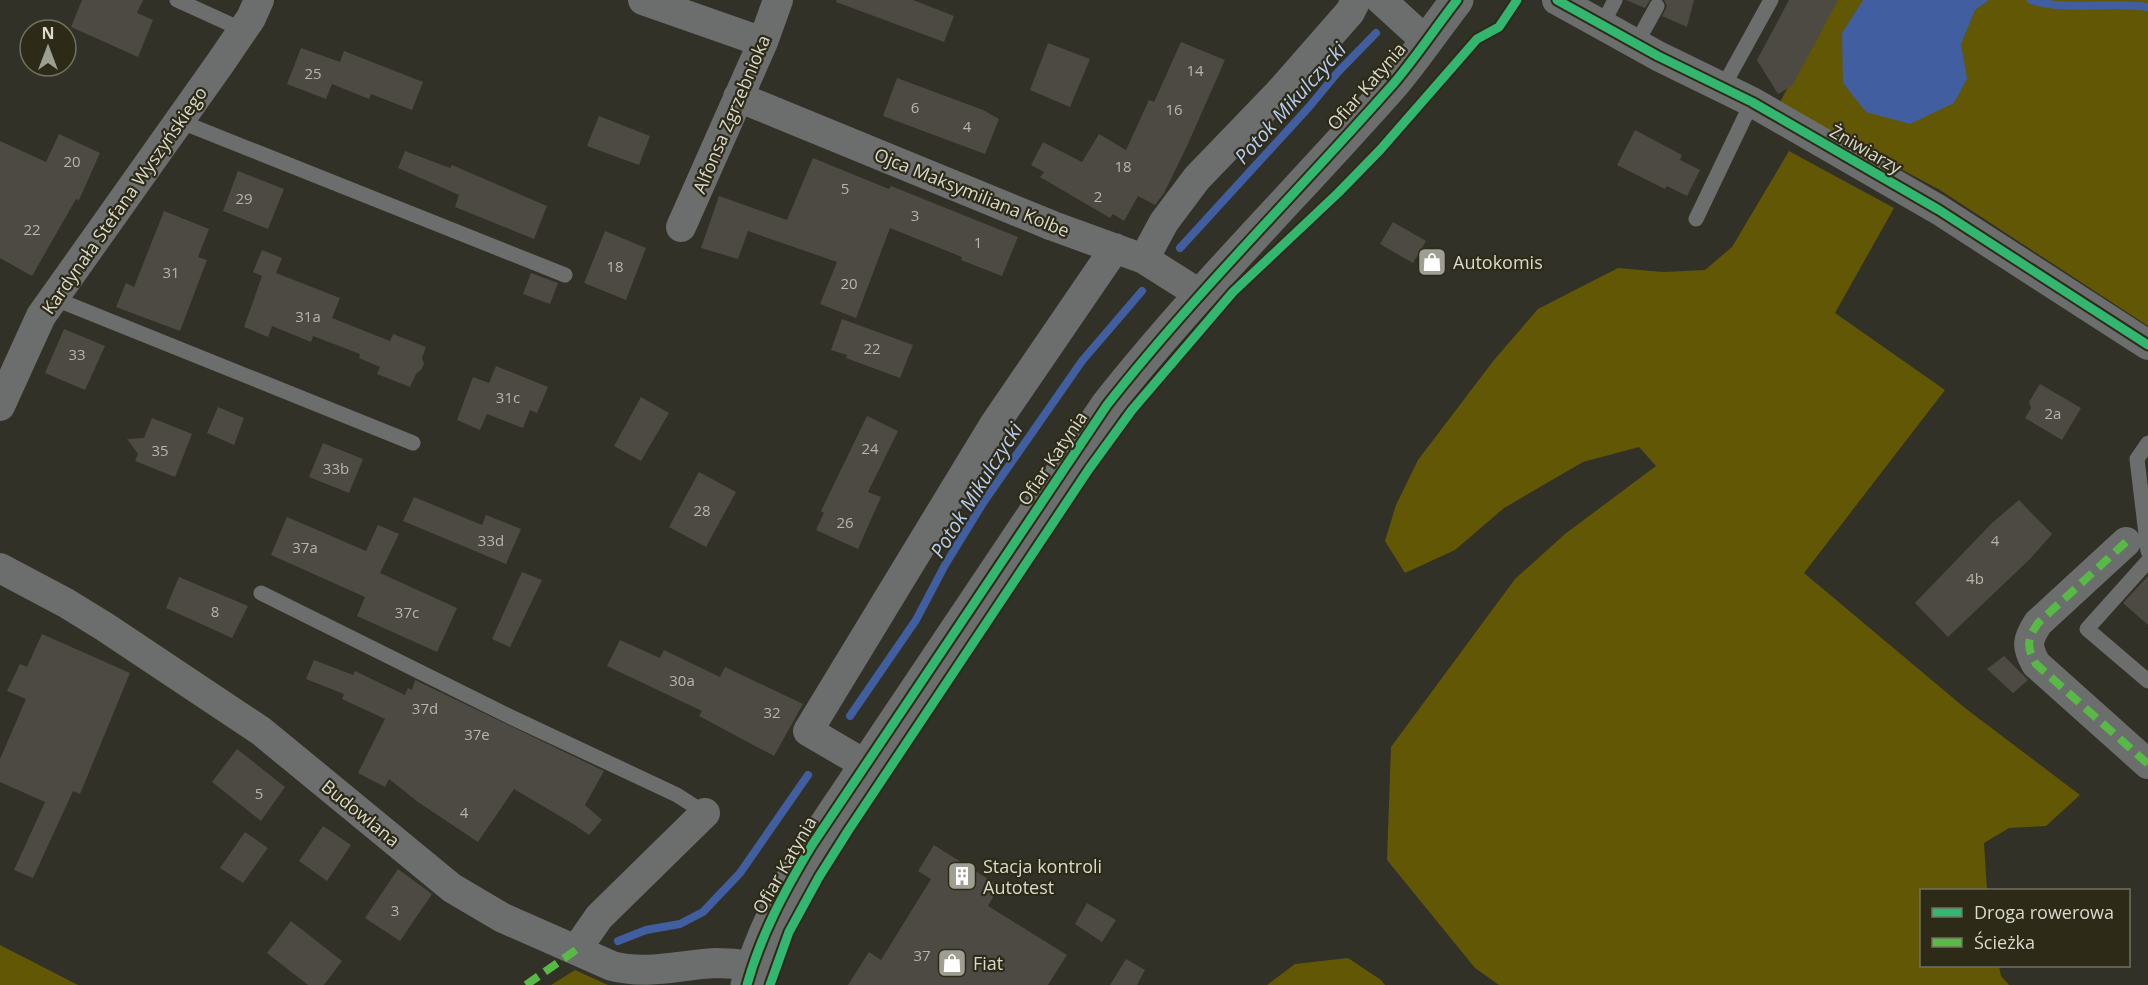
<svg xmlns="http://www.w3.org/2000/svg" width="2148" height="985" font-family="'Open Sans',sans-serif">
  <rect width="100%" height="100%" fill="#323127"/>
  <!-- green -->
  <path fill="#615705" d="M1834,0H2148V326L1940,190L1779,104Z
    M1789,151L1894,208L1835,313L1945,390L1804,573L1965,708L2080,795L2046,826L2009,828L1984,843L1987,890H1922V966H1999L2001,976L2009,985H1499L1475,968L1387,860L1391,747L1515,579L1565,534L1656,466L1639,447L1583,462L1504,508L1455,550L1405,573L1385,541L1396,505L1418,460L1494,360L1538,309L1618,268L1663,272L1705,270L1732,247Z
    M0,945L78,985H0Z
    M1348,958L1381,980L1385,985H1267L1295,964Z
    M575,970L608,985H551Z"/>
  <!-- water -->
  <path fill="#415ea0" d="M1863,0H1989L1975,10L1961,44L1967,79L1954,103L1910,124L1866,112L1843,83L1842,33Z"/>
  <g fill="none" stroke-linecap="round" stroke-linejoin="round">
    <!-- stream -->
    <path stroke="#415ea0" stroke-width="8" d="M2031,0C2069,12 2110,1 2148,7
      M1180,248L1309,107L1338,72L1376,33
      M850,716L916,620L945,565L983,503L1082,361L1142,291
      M618,941L646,930L680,924L703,912L740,873L808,775"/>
  </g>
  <!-- building -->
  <path fill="#4c4a42" d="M82,0H143L137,13L153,20L138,57L71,27Z
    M837,0H913L954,16L944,42L836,2Z
    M1626,0H1650L1645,8Z
    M1664,0H1694L1687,27L1662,16L1667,6Z
    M1789,0H1838L1792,86L1778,94L1757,60Z
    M1181,42L1225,60L1187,146L1164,193L1155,205L1138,196L1124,221L1113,214L1110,218L1040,177L1044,172L1031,165L1043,142L1082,162L1099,134L1126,150L1149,100L1154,102Z
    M1048,43L1090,59L1070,107L1030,90Z
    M301,48L340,62L344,51L423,82L412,110L371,94L369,99L332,84L326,99L287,84Z
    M897,78L983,110L999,119L985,154L883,116Z
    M599,116L650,136L639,165L587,146Z
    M1635,130L1682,155L1680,160L1700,170L1687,196L1667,186L1665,189L1617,165Z
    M59,134L100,153L79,200L76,199L32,276L0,258V141L46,162Z
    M405,151L450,168L452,165L547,206L534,239L455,207L459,195L398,168Z
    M813,158L889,189L891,186L1018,237L1002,276L961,260L962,257L890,228L856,318L820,304L837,262L748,231L738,259L701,248L719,196L787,220Z
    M238,171L284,189L268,229L223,211Z
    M164,211L209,229L198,257L207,260L180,331L116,307L126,283L134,287Z
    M1393,222L1426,241L1413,263L1380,244Z
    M605,231L646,248L626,300L584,283Z
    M262,250L282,258L276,273L340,298L332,318L390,341L393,334L426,347L422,358L424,364L421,370L416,374L410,387L377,374L380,367L359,358L360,354L313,336L311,342L272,326L268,337L244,327L262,276L253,272Z
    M531,273L558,283L550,304L523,294Z
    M842,319L913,345L900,378L846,358L847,355L831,350Z
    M64,329L105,346L85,390L45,373Z
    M496,366L548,387L537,413L530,410L523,428L487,414L480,430L457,420L473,377L489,383Z
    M2040,384L2081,408L2062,440L2025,418L2031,408L2029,402Z
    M641,397L669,413L641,461L614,446Z
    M218,407L244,418L234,445L207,433Z
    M867,416L898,431L868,492L881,497L858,549L816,530L824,513L821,511Z
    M152,418L192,434L175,477L135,461L138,454L127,439L144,438Z
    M323,443L363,459L349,493L309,477Z
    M699,472L736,492L706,547L669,527Z
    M414,497L482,525L486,515L521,529L506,564L403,521Z
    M2019,500L2052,534L2030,559L1948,637L1915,603L1992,523Z
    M287,517L366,551L378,525L399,534L380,573L457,608L437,652L357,616L365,597L271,555Z
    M522,572L542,580L510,647L492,639Z
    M2148,576V625L2123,603Z
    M179,577L248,606L232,638L166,608Z
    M42,634L130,673L80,794L73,791L33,878L14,870L45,802L0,782V759L26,699L7,691L20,664L27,667Z
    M620,640L660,658L664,650L720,677L725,667L803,704L774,756L699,716L702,711L607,666Z
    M2004,656L2028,680L2013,693L1987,669Z
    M314,660L353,675L355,671L405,695L408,688L412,690L415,680L604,771L585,805L602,820L589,835L575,825L514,789L478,842L418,802L389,779L385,787L358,773L385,719L342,699L344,694L306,679Z
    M237,749L285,787L261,821L212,782Z
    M323,826L351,845L327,881L299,861Z
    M245,832L268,848L243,883L220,868Z
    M934,845L999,886L988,906L1067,955L1048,985H848L869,952L881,960L931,879L918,871Z
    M398,869L432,894L400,941L365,918Z
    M1087,903L1116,920L1102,942L1075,924Z
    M291,921L342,961L324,985H308L267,953Z
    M1126,959L1145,970L1137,985H1110Z"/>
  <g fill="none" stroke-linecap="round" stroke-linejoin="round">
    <!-- service -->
    <path stroke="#6c6d6d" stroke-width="15" d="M177,0L243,30
      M1602,25L1615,0
      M1636,44L1657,6
      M1723,87L1771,0
      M179,121L565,275
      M1696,219L1752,102
      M53,298L413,443
      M2148,443L2137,459L2148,551
      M2148,561L2087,629L2148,681
      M261,593L513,718L677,795L705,813"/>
    <!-- minor -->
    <path stroke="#6c6d6d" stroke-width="30" d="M643,0L763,42
      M1381,0L1426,41
      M1557,0L1658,56L1752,102L1939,210L2148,345
      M738,97L1053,226L1144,259L1201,295
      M681,227L763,42L778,0
      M1144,259L1164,222L1197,178L1278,94L1350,12L1356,0
      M0,406L41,316L221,62L251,18L259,0
      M2126,542L2038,623C2027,640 2026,646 2036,664L2148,764
      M0,568L66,603L105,627L261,731L452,888L503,918L612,966C647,975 679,965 715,963C727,963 740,964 752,966
      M866,765L808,731L994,425L1115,248
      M576,950L599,917L705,813"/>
    <!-- tertiary -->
    <path stroke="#6c6d6d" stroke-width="33" d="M747,985C761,934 785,890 812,845L1107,405C1196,292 1299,191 1394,83C1416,57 1436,27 1457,0"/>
    <!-- quiet -->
    <path stroke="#58b947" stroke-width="8" stroke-dasharray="15 8" stroke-linecap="butt" d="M2126,542L2038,623C2027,640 2026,646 2036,664L2148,764
      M526,985L576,950"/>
    <!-- cycleway casing -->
    <g stroke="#2d2b18" stroke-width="13">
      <path id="cycleway" d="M1557,0L1658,56L1752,102L1939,210L2148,345
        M747,985C761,934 785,890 812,845L1107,405C1196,292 1299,191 1394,83C1416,57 1436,27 1457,0
        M770,985L789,932L819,877L848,831L1089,469L1132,410L1233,292L1338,193L1380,150L1477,39L1499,27L1517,0"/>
    </g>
    <!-- cycleway -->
    <use href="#cycleway" stroke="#33b770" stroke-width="9"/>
  </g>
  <!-- icons -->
  <defs>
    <g id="shop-square" transform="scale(1.5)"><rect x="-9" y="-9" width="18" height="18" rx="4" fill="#9f9e93" stroke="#2d2b18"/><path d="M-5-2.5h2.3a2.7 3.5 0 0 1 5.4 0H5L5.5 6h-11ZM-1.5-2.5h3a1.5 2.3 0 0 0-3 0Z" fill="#fff"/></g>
    <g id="building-square" transform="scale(1.5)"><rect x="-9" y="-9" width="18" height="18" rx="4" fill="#9f9e93" stroke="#2d2b18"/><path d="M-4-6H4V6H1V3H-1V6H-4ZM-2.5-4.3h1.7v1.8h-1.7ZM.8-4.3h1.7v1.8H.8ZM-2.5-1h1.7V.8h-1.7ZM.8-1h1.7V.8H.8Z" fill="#fff"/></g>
  </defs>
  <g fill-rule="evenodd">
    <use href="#shop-square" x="1432" y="262"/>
    <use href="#building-square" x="962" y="876"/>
    <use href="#shop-square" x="952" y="963"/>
  </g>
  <g text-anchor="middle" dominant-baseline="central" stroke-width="4.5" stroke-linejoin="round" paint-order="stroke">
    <!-- number labels -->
    <g font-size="15" fill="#b6b5aa">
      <text x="1195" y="70">14</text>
      <text x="313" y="73">25</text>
      <text x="915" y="107">6</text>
      <text x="1174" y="109">16</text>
      <text x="967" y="126">4</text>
      <text x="72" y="161">20</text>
      <text x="1123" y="166">18</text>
      <text x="845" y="188">5</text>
      <text x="1098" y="196">2</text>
      <text x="244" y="198">29</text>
      <text x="915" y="215">3</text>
      <text x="32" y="229">22</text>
      <text x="978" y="242">1</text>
      <text x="615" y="266">18</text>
      <text x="171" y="272">31</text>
      <text x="849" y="283">20</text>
      <text x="308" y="316">31a</text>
      <text x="872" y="348">22</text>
      <text x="77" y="354">33</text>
      <text x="508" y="397">31c</text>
      <text x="2053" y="413">2a</text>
      <text x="870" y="448">24</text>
      <text x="160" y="450">35</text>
      <text x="336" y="468">33b</text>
      <text x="702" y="510">28</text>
      <text x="845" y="522">26</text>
      <text x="491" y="540">33d</text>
      <text x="1995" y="540">4</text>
      <text x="305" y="547">37a</text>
      <text x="1975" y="578">4b</text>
      <text x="215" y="611">8</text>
      <text x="407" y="612">37c</text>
      <text x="682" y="680">30a</text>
      <text x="425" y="708">37d</text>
      <text x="772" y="712">32</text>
      <text x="477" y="734">37e</text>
      <text x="259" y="793">5</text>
      <text x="464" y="812">4</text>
      <text x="395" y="910">3</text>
      <text x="922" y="955">37</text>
    </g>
    <!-- street labels -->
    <g font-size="18" fill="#dad9cd" stroke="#2d2b18">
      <text transform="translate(1366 86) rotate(-49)">Ofiar Katynia</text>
      <text transform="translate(731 114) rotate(-67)">Alfonsa Zgrzebnioka</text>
      <text transform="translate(1866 149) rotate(30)">Żniwiarzy</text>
      <text transform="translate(972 192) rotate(22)">Ojca Maksymiliana Kolbe</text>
      <text transform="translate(124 200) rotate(-55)">Kardynała Stefana Wyszyńskiego</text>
      <text transform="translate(1052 458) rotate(-56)">Ofiar Katynia</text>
      <text transform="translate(361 813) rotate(39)">Budowlana</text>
      <text transform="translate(784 865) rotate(-60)">Ofiar Katynia</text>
    </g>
    <!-- poi labels -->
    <g font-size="18" fill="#dad9cd" stroke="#2d2b18" text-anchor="start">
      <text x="1453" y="262">Autokomis</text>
      <text x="983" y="866">Stacja kontroli<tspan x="983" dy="21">Autotest</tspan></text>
      <text x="973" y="963">Fiat</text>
    </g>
    <!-- water labels -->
    <g font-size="20" font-style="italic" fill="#b8ccf5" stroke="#2d2b18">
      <text transform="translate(1290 103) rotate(-48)">Potok Mikulczycki</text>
      <text transform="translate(976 490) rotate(-58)">Potok Mikulczycki</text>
    </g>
  </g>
  <!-- legend -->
  <rect x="1920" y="889" width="210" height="78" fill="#2d2b18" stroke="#727160" stroke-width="1.5"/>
  <rect x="1932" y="908" width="30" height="9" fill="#33b770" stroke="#727160" stroke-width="1.5"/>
  <text x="1974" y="919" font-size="18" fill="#dad9cd">Droga rowerowa</text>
  <rect x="1932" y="938" width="30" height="9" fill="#58b947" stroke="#727160" stroke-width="1.5"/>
  <text x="1974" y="949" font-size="18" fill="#dad9cd">Ścieżka</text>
  <!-- north arrow -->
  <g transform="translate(48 48)"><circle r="28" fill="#2d2b18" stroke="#727160" stroke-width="1.5"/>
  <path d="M0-4.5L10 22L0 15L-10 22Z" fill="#9f9e93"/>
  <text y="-9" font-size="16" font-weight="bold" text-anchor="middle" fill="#dad9cd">N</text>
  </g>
</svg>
